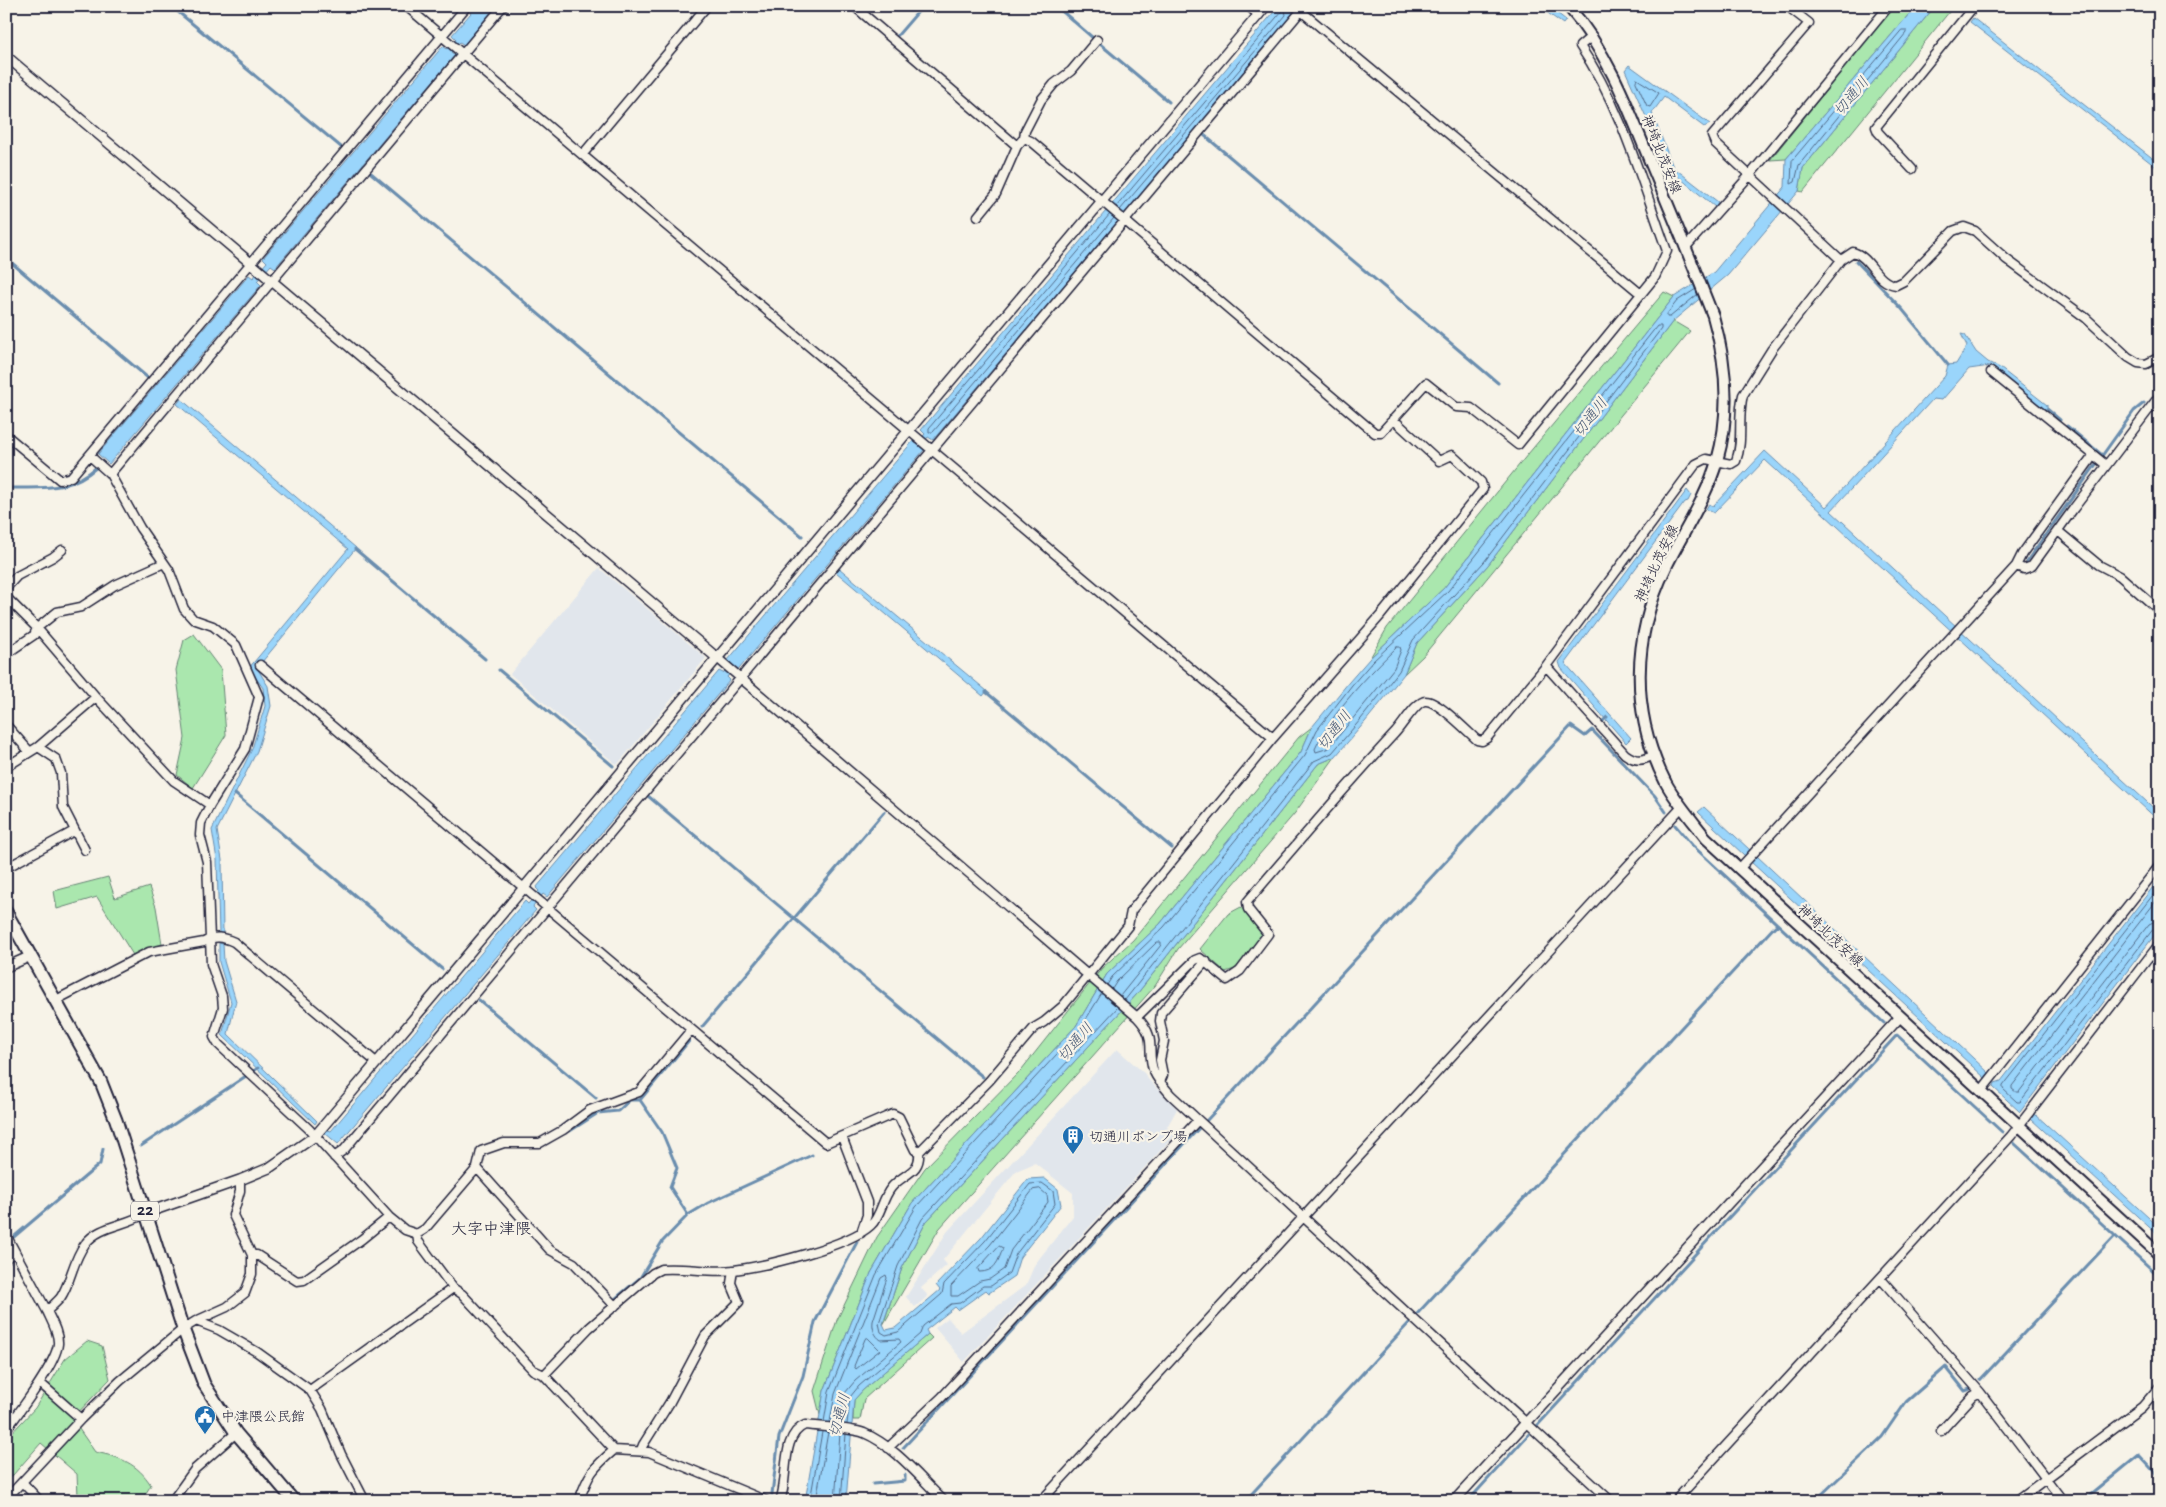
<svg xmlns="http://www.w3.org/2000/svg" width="2166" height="1507" font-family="'Shantell Sans','Klee One',sans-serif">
  <rect width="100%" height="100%" fill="#f7f3e8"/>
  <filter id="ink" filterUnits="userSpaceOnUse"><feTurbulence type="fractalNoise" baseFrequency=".02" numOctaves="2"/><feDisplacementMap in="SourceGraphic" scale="10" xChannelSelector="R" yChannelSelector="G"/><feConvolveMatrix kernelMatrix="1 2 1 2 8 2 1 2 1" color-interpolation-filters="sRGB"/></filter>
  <g filter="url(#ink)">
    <!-- built -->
    <path fill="#e1e6ec" d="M599,568L706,658L617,765L510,674Z
      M1117,1049L1145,1074L1147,1078L1177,1109L1167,1127L1175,1135L964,1362L935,1328L948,1318L961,1333L1026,1285L1035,1264L1073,1216V1193L1035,1163L1016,1171L943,1260L947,1265L921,1288L928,1296L915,1307L906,1297L947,1232Z"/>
    <!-- green -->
    <path fill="#aae7ae" stroke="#668474" d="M1894,6H1916L1786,159L1770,160Z
      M1935,6H1954L1803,192L1799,191L1803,168Z
      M1664,292L1674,297L1444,588L1370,658L1387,628L1528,454Z
      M1673,321L1690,331L1423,656L1404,674L1417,643L1488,565Z
      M194,634L221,670L226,735L193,788L177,775L185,738L176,670L184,640Z
      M1312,727L1301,752L1160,924L1107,974L1076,1026L912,1203L871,1273L824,1391L820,1415L814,1391L837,1320L877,1237L925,1168L1022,1069L1102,968L1133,940L1299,737Z
      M1335,757L1295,813L1178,949L1155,986L939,1229L883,1325L902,1268L926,1222L1137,994L1318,764Z
      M108,877L115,898L149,887L156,907L162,944L133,955L97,897L57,909L54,891Z
      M1241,907L1262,934L1235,969L1225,972L1200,949L1228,914Z
      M928,1334L932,1338L864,1399L860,1420H853L854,1400L863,1390Z
      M87,1341L102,1346L110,1379L72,1419L95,1452C120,1457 137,1463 151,1485L141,1501H83L78,1496L77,1474L41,1443L6,1483V1439L35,1408L65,1359Z"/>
    <!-- water -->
    <path fill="#9ad5fb" stroke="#6a8dae" d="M477,6H496L464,45L460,42L451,52L455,55L275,268L271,265L257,281L261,285L109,464L98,454L249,275L253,278L267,262L263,258L443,46L447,49L456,39L452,35Z
      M1279,6H1292L1290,9L1294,13L933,440L928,437L920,447L924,450L739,669L735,667L727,677L730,680L547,897L543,894L533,907L536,910L338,1144L325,1133L328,1130L331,1131L525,901L528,904L539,891L536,888L719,671L723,673L731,663L728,660L913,441L916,444L925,434L921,430Z
      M1538,6H1548L1566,20L1563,24Z
      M1916,6H1935L1803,168L1799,191L1728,275L1673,321L1488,565L1417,643L1404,674L1365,722L1335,757L1318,764L1137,994L926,1222L902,1268L883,1324L886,1330L895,1328L940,1290L936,1285L981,1238L1028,1179L1044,1178L1058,1189L1061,1205L1020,1257L1014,1276L989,1293L986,1290L958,1310L955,1307L926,1330L928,1334L863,1390L854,1400L846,1501H805L824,1391L871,1273L912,1203L1076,1026L1107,974L1160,924L1301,752L1312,727L1349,682L1370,658L1444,588L1674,297L1714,272L1785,187L1786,159Z
      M1973,18L2160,164V170L1970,22Z
      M1629,65L1710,124L1704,127L1664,97L1652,113L1673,167L1718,202L1715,207L1670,170L1625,70Z
      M1961,334L1965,335L1976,352L1988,362L2000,368L2047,405V411L1990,366L1969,369L1942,400L1933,399L1831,511L2160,814V822L1765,460L1714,513L1706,509L1709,504L1713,506L1765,451L1826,507L1945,376L1948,365L1956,364L1967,346Z
      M181,399L356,548L257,668L268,686L271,706L257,751L217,830L222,860L223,934H219L217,860L212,830L252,749L265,706L263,688L249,668L348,549L177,404Z
      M1687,490L1691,495L1688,501L1685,502L1565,663L1631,738L1626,743L1561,668L1559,662Z
      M839,568L987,691L983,696L836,572Z
      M1704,807L1750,850L1745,856L1698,812Z
      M1757,856L1989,1073L1985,1078L1751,862Z
      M2160,878V928L2020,1112L1993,1087L1995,1083L2001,1081Z
      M219,943L223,944L224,961L236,1001L228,1034L317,1121L315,1124L222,1035L231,1002L219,962Z
      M2035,1114L2160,1228V1237L2031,1119Z"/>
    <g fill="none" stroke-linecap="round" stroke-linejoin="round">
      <!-- shore -->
      <path stroke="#526a88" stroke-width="1" d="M1902,30H1906V33L1799,165L1795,182L1791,184L1792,161Z
        M1637,79L1659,93L1650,107L1647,106L1636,82Z
        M1116,207L1282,11L1285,10L1286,15L1120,210
        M1110,214L929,428V432H933L1114,218
        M1696,289L1677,301L1667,314V317H1670L1698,294
        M1397,647H1400L1401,650L1394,668L1329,748L1316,752L1315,749C1331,713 1369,674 1397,647Z
        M2160,886L2003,1086V1089L2017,1102H2020L2154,928L2160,926
        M2160,896L2012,1086V1089L2016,1092H2019L2149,924L2160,919
        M1107,985L1112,977L1164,927L1305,755L1317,730L1352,685L1373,661L1448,591L1657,326H1661V329L1484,562L1413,640L1399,671L1361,719L1332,753L1314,761L1125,1000
        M1112,989L1117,981L1157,942H1161V945L1120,996
        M1040,1189L1047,1195L1048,1202L1011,1250L1004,1269L990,1279L980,1281L958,1296H951V1286L990,1245L1033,1190Z
        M999,1246L1003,1248C998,1262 995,1272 979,1272L978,1269Z
        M868,1338L880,1350L856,1369L854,1366L865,1339Z
        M824,1422L829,1392L876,1275L916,1207L1080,1029L1102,993
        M830,1422L835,1394L881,1278L886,1275L887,1278L873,1321C872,1329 875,1336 881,1340L899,1339L901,1342L855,1381L845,1393L841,1423
        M847,1424L850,1397L859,1386L920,1334L923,1326L951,1304L960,1303L983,1286H991L1009,1273L1016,1254L1055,1204L1053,1191L1042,1183L1030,1184L985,1241L944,1284L942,1294L898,1332L886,1335L881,1332L879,1323L898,1266L922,1219L1118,1007
        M810,1501L822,1432
        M816,1501L828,1432
        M835,1501L840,1433
        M841,1501L846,1434"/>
      <!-- stream -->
      <path stroke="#6a8dae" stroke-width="3" d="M171,6L341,147
        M1056,6L1093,38
        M898,35L923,6
        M1100,44L1169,102
        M1204,135L1498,383
        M371,173L802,536
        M6,258L148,378
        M1856,261L1902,309L1948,365
        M2047,409L2060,420
        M2067,426L2102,455
        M6,488C43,487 67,493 97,467
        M355,549L485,659
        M2027,561L2134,411L2144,403
        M499,670L613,766
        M986,692L1172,848
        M1602,722L1607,717
        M235,794L442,969
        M648,796L983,1077
        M1675,825L1692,845L1884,1023
        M479,1000L596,1098
        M702,1027L884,812
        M1207,1120L1571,726L1585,736L1592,730L1655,796L1666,812
        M570,1131L598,1113L618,1111L630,1100H640
        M2014,1143L2160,1277
        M141,1146L258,1068
        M688,1215L708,1203L812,1155
        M9,1241L100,1164L103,1149
        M615,1299L640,1278L662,1242L688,1215L670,1187L677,1168L662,1132L640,1100L689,1041
        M1417,1314L1777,924
        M1980,1380L2115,1236
        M1537,1426L1897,1035L2002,1132
        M903,1448L1200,1127
        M873,1484L905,1481V1475
        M772,1494L779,1437L803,1376L815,1322L857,1242
        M1245,1501L1409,1323
        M1468,1501L1529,1434
        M1821,1501L1819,1497L1882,1437L1906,1402L1946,1367L1965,1391L1970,1389
        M2083,1501L2139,1455L2160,1478"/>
      <!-- minor casing -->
      <g stroke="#22223b" stroke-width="11">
        <path id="minor" d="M406,6L1273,738
          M854,6L1017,146L1024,138L1031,141L1375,433H1381L1426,383L1456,407L1471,408L1518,445L1655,277L1667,251C1642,183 1621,106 1580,46L1592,36
          M1248,6L1259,15
          M1295,6L1641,294
          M1787,6L1809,23L1712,136L1715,143L1841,260
          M1024,138L1025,131L1041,100L1054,84L1071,71L1097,40
          M583,154L707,6
          M1912,169L1878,132L1876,127L1974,6
          M978,216L996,194L1017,146
          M1685,248L1750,175L1889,6
          M1991,372L2106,465
          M6,435L60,480L71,477L467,6
          M90,456L110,474L140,528L169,570L184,609L193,619L213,626L236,645L259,697L245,749L210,805L201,823L200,835L207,862L211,964L222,996L223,1008L214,1037L218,1044L309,1129L389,1217L405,1230L417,1234L425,1229L477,1168L481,1151L504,1143H540L563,1130L590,1110L639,1092L691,1030
          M110,474L503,6
          M2058,531L2099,565L2120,576L2160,611
          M2016,566L2022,554L2093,456
          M6,588L17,576L53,557L62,550
          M6,597L37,628L96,697L174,781L210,805
          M6,654L34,635L37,628L57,612L81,607L115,585L164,563
          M716,657L1137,1017C1159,1040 1145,1050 1154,1072C1158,1081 1165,1088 1171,1095L1611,1501
          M260,665L826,1143L893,1114L899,1117L915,1150L919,1152C921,1174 902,1173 891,1188C882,1199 881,1216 871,1225C849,1246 766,1266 734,1270C711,1273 685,1267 661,1269L653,1273L589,1328L544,1375
          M1546,666L1625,754C1636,762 1642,761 1654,755
          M6,725L29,751
          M38,747L56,759L61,773L63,807L85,850
          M6,767L38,747L96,697
          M6,868L74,831
          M1739,869L2016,566L2024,569L2032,566L2074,508L2160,395
          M56,1000L149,952L204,942C215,935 223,937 234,942L376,1062
          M1137,1017L1195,960L1200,958L1227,980L1240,971L1268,934L1248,909L1247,902C1296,845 1344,788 1395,733C1402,726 1417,700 1426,701C1438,701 1467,731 1477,740L1482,741L1487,738L1546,666L1696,464L1706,459L1731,464L1736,461C1744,440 1737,417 1743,395L1772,349L1841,260L1853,252C1871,257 1876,283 1896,285L1904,281L1953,231L1964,227L1975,231L2006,259L2086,318L2128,357L2138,363L2146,364L2160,357
          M1160,1082L1163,1075L1160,1060L1164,1041L1160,1021L1161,1013L1206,961
          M1981,1091L2160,865
          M842,1137L867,1202V1215L861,1233
          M919,1152L989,1081L1034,1028L1044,1022L1063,1006L1128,926L1131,911L1273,738L1381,615L1483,489L1481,482L1452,455L1439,461L1393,419
          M334,1157L344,1150L1301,11
          M477,1168L550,1250L574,1263L615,1306
          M417,1234L418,1241L453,1288L462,1294L533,1370L544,1375L614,1450
          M6,1235L47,1311C52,1306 57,1302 61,1297C71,1281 73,1260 85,1244C99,1225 127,1226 146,1213
          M252,1255H257L297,1281L304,1280L362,1239L389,1217
          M6,1259L14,1250
          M1881,1279L1980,1392L2063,1501
          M196,1321L219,1330L257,1352L310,1390L322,1409L341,1454L365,1501
          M40,1383L81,1419
          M310,1390L453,1288
          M6,1430C19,1412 56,1364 58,1344C59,1333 51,1320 47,1311
          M1941,1431L1973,1396L1980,1392
          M888,1448L942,1397L1198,1120
          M641,1450L643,1445L670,1402L705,1336L739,1302L731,1283L733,1270
          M22,1482L40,1501
          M6,1499L81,1419L120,1381L183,1329L196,1321L227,1307L245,1293L252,1274V1255L233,1215L240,1191V1180
          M172,1501L195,1469L236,1433
          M579,1501C588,1474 593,1468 614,1450L649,1452L767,1501
          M780,1501C789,1479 780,1435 805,1425C821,1427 850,1428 864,1433C895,1446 920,1478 944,1501
          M1041,1501L1681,808
          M1675,1501L2011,1136L2160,943
          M2016,1501L2142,1407L2160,1386"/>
      </g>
      <!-- tertiary casing -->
      <g stroke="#22223b" stroke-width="12">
        <path id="tertiary" d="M6,56L716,657
          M6,967L31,956
          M146,1213L240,1180L269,1168L315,1136L1266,6
          M1454,1501L1900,1017"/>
      </g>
      <!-- secondary casing -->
      <g stroke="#22223b" stroke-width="14">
        <path id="secondary" d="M1568,6C1608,52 1629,109 1651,164C1672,214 1693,265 1713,316C1727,364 1731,412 1717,461C1706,499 1683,532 1666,567C1632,637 1630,713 1666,783C1677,803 1692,820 1706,838L2160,1255"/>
      </g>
      <!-- primary casing -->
      <g stroke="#22223b" stroke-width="15">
        <path id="primary" d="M6,912L101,1082L116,1120L183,1329L204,1384L236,1433L294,1501"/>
      </g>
      <!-- minor -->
      <use href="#minor" stroke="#f7f3e8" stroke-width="8"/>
      <!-- tertiary -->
      <use href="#tertiary" stroke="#f7f3e8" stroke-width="9"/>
      <!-- secondary -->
      <use href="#secondary" stroke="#f7f3e8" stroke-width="10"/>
      <!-- primary -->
      <use href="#primary" stroke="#f7f3e8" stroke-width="11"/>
    </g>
  </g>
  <!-- icons -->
  <defs>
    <g id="building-pin" transform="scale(1.125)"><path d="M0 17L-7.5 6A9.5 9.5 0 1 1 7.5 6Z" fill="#1f6fb2" stroke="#f7f3e8"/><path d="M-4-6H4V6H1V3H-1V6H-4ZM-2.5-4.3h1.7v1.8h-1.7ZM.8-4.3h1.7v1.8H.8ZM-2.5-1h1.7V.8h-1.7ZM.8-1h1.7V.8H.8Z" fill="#fff"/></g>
    <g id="civic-pin" transform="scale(1.125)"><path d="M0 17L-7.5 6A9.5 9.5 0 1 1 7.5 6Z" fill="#1f6fb2" stroke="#f7f3e8"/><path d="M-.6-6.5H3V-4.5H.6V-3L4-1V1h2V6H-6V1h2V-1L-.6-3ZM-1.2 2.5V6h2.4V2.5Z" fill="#fff"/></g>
  </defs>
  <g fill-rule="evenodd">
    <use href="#building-pin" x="1073" y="1136"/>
    <use href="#civic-pin" x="205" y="1416"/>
  </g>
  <g text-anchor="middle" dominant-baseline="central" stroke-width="4.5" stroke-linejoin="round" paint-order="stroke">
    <!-- shield labels -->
    <rect fill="#f7f3e8" stroke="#62616f" stroke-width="1" x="131" y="1201.5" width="28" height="19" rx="4"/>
    <g font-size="12" font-weight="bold" fill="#22223b">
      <text x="145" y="1211">22</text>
    </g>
    <!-- street labels -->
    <g font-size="14" fill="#22223b" stroke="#f7f3e8">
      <text transform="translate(1662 154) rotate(68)">神埼北茂安線</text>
      <text transform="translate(1656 563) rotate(-65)">神埼北茂安線</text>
      <text transform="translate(1831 935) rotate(43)">神埼北茂安線</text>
    </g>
    <!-- poi labels -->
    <g font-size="14" fill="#22223b" stroke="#f7f3e8" text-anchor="start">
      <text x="1089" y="1136">切通川ポンプ場</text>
      <text x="221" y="1416">中津隈公民館</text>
    </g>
    <!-- water labels -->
    <g font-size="15" font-style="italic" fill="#465875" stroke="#f7f3e8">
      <text transform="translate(1851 96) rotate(-50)">切通川</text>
      <text transform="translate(1590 417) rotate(-52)">切通川</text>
      <text transform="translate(1334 730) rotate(-52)">切通川</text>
      <text transform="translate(1075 1042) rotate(-49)">切通川</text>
      <text transform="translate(839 1415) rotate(-75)">切通川</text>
    </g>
    <!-- quarter labels -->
    <g font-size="16" fill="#22223b" stroke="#f7f3e8">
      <text x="491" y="1228">大字中津隈</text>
    </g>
  </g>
  <!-- margin -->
  <rect width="2166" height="1507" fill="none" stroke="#f7f3e8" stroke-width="25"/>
  <rect x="12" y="12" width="2141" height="1482" fill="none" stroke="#22223b" stroke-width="2" filter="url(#ink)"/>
</svg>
